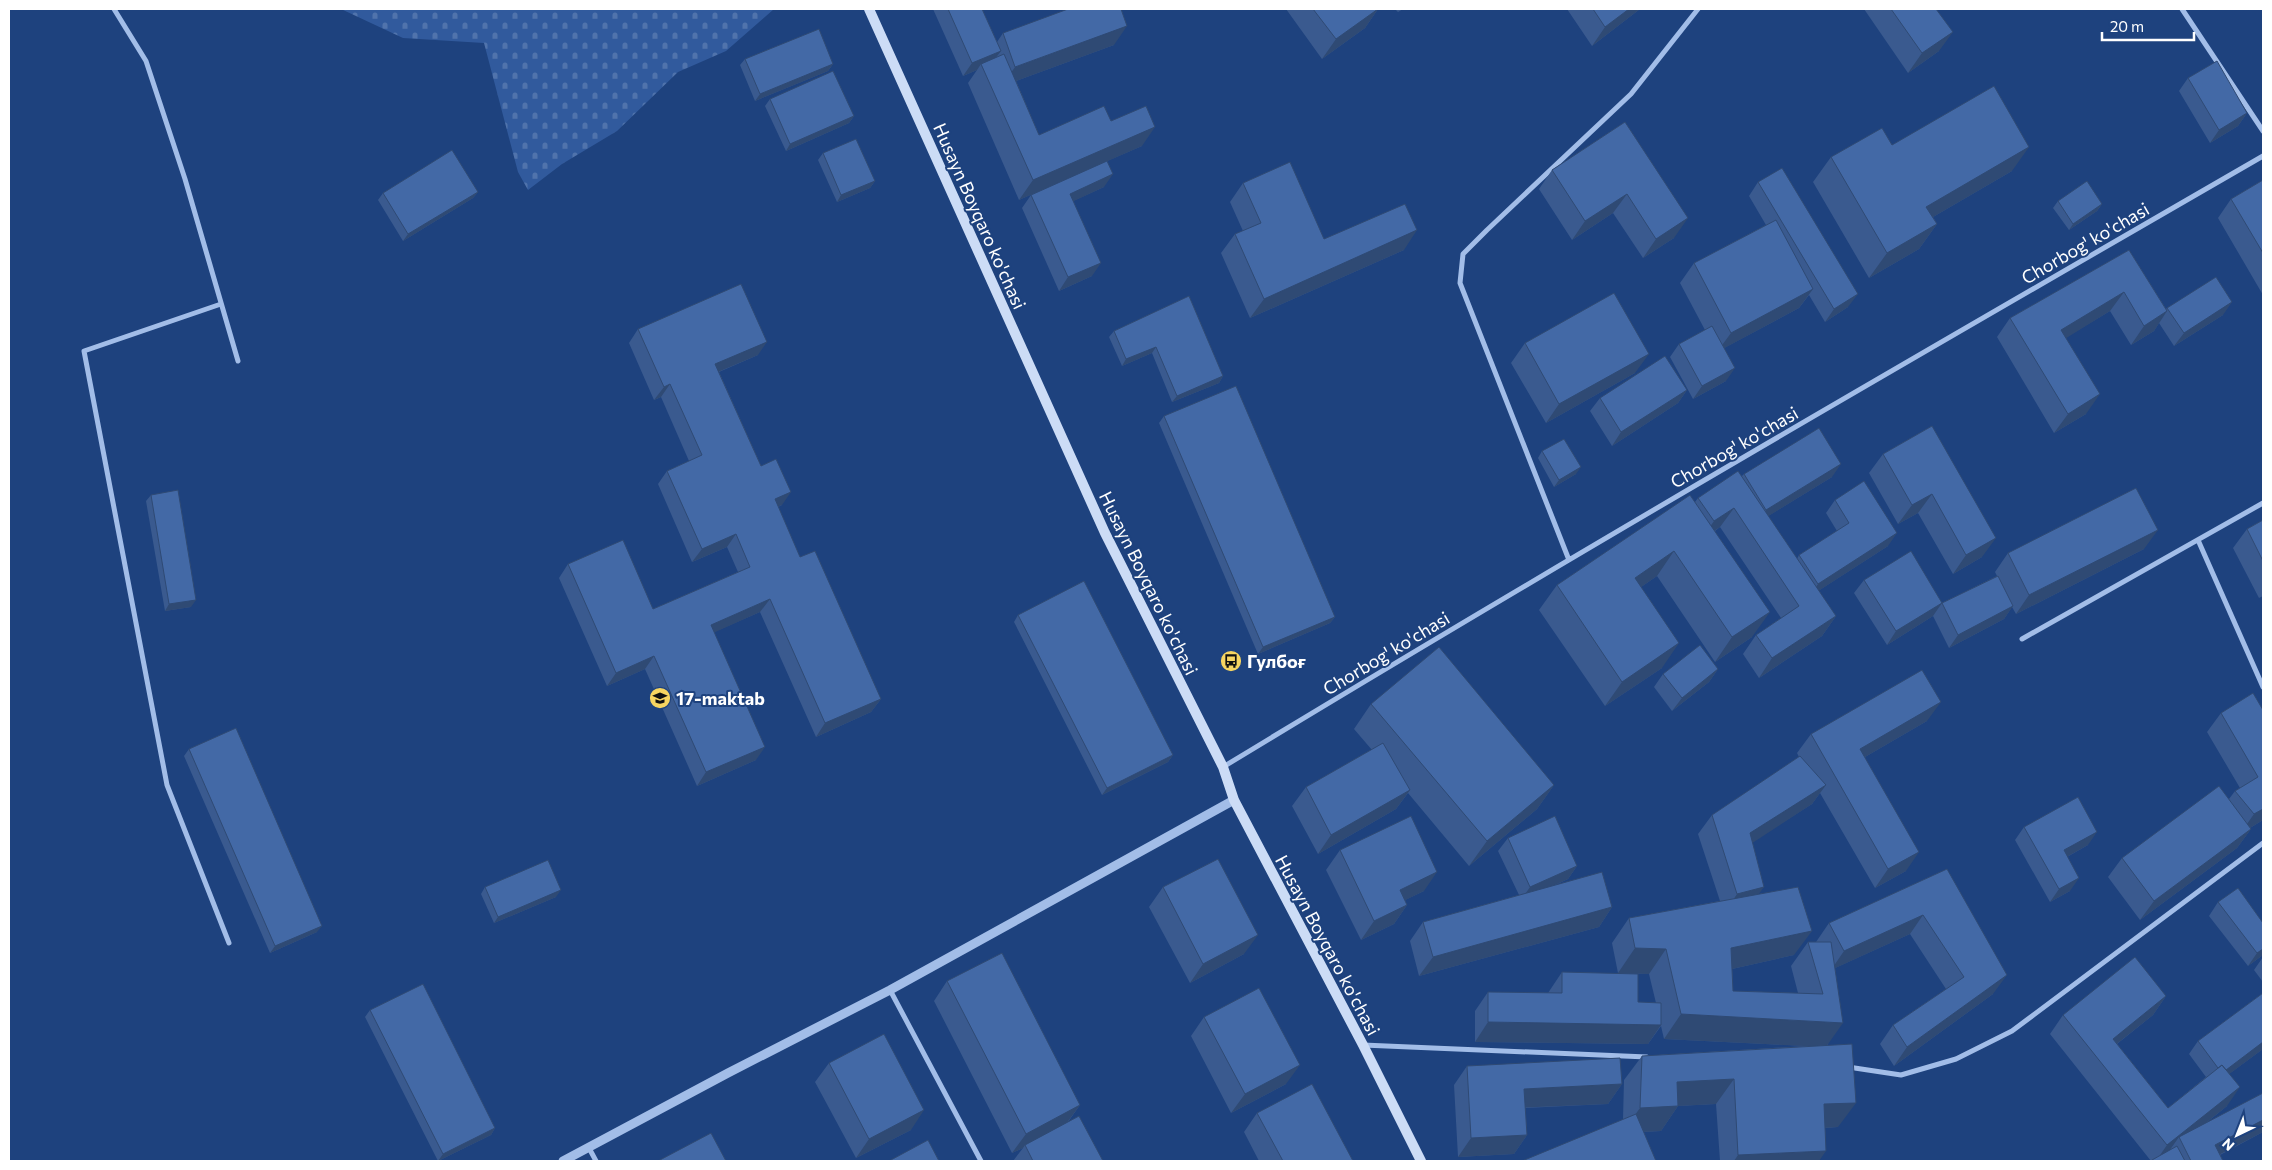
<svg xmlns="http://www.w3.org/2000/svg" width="2272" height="1170" font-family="Commissioner,sans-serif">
  <defs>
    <pattern id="cemetery-stones" width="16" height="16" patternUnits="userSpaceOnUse" patternTransform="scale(1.25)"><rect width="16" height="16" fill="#315a9d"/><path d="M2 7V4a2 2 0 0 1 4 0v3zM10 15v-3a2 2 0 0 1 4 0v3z" fill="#5073ac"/></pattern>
  </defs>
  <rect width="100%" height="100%" fill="#1e427e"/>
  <!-- cemetery -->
  <path fill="url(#cemetery-stones)" d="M341,9H774L726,51L678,72L617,131L562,164L528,190L518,172L484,43L403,38Z"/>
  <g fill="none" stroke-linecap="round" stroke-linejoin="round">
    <!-- minor -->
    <path stroke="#a2bde8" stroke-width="5" d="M114,9L146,61L185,179L238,361
      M2182,9L2263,131
      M221,304L84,351L167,785L229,943
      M2198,540L2263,687
      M1569,560L1460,283L1463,254L1487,230L1631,94L1698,9
      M2022,639L2263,503
      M1223,767C1567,558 1915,357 2263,156
      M890,990L981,1161
      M1363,1045L1647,1057
      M1848,1067L1901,1075L1956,1059L2012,1031L2263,843
      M589,1148L596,1161"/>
    <!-- tertiary -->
    <path stroke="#a2bde8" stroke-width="9" d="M563,1161L728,1073L890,990L1234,800"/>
    <!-- secondary -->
    <path stroke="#ccdcf6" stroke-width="10" d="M869,9L1105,533L1223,767L1234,800L1363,1045L1421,1161"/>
  </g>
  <!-- wall -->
  <path fill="#3a5a8f" d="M933,9H982L997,42L1003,33L1114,45L1016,81L1039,135L1111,121L1142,146L1107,161L1104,187L1073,201L1092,276L1059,291L1022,208L1031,195L1077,174L1019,200L968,83L977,70L963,76Z
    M1286,9H1378L1365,28L1322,59Z
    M1395,9H1403L1398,12Z
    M1567,9H1640L1592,46Z
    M1864,9H1936L1939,51L1908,73Z
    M745,59L833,64L828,71L755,101L740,65Z
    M2188,78L2247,113L2238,126L2210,143L2179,91Z
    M770,99L854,116L849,123L786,151L765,106Z
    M1625,122L1674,238L1643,258L1613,213L1572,240L1539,189L1552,170Z
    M823,153L875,181L870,188L837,202L818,160Z
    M1831,157L2012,171L1933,217L1937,224L1919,249L1869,278L1813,182Z
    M2263,180V295L2218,218L2231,199Z
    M1758,182L1848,307L1825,322L1809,295L1799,308L1724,348L1726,381L1693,399L1670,357L1679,344L1705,330L1680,283L1694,263L1766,225L1749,196Z
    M1243,183L1324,239L1404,250L1250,318L1221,253L1235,234L1243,231L1230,202Z
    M478,192L473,198L403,241L378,200L383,193Z
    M2058,201L2102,204L2097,211L2069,230L2053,208Z
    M2129,250L2166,309L2167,308L2223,315L2174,346L2159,323L2154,331L2131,345L2110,311L2065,338L2086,414L2054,433L1997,337L2010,318Z
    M1189,296L1223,376L1219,383L1172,402L1152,353L1122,366L1109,337L1114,331Z
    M638,329L758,355L719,372L761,466L782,505L778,507L800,557L881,699L871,712L816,737L760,612L714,632L756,760L697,786L645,669L607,686L559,578L568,564L653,609L738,572L727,547L692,562L658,484L667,471L689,461L661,397L654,400L629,343Z
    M1525,343L1635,373L1546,423L1511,363Z
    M1687,390L1678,403L1612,446L1590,411L1600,398Z
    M1164,416L1335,617L1330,623L1258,654L1159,423Z
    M1932,426L1982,557L1953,574L1918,513L1898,524L1869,473L1883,454Z
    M1542,451L1576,474L1554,487L1538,458Z
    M1744,474L1832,477L1768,516L1797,559L1799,555L1837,531L1826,513L1835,500L1888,546L1818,591L1836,616L1822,636L1759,678L1743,654L1756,635L1781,618L1720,527L1715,531L1752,637L1715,662L1657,576L1641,587L1662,668L1605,706L1539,610L1557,585L1695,502L1698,498L1742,476Z
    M151,495L191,607L165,611L146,501Z
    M2263,520V596L2259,598L2233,548L2247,529Z
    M2144,549L2016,614L2012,607L2004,619L1949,648L1933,616L1942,603L1997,576L1995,572L2008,553Z
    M1864,580L1942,603L1933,616L1887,645L1854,593Z
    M1018,615L1173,755L1168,762L1102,795L1014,622Z
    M1718,669L1709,682L1672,711L1654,687L1663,674Z
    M1371,704L1554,785L1537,809L1469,866L1408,793L1396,809L1318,854L1292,806L1306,787L1372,750L1354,729Z
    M2263,710V820L2250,828L2251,829L2237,848L2140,920L2108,877L2122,858L2229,799L2235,791L2240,788L2207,732L2221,713Z
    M1927,721L1865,757L1906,871L1875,888L1820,793L1812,804L1752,842L1759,894L1794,955L1732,969L1733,991L1798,993L1791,966L1808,942H1816L1829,923L1947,869L1993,994L1894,1066L1880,1044L1893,1025L1946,989L1910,934L1835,968L1828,1045L1838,1127L1825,1128L1819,1161H1720L1716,1104L1678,1106L1661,1131L1644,1132L1623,1119L1624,1080L1642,1056L1806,1046L1664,1039L1661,1026L1648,1044L1475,1042V1011L1488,992L1548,993L1562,972L1638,1002L1656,1003L1649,974L1618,973L1612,943L1629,918L1720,901L1698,834L1712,815L1799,757L1797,753L1811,734Z
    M189,749L317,932L270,953L184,756Z
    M2024,827L2088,845L2067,857L2070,891L2050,902L2015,840Z
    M1508,838L1577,866L1568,879L1553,886L1612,907L1599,927L1419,976L1410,941L1423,922L1519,895L1498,851Z
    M1340,850L1424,891L1405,900L1407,905L1394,924L1361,940L1326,870Z
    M485,887L556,897L494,923L481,894Z
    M1163,887L1244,954L1190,983L1149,907Z
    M2218,902L2263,955L2248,966L2209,916Z
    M2263,957V982L2254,970Z
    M947,981L1080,1105L1068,1122L1103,1161H1013L1023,1148L1012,1153L934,1001Z
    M2263,993V1049L2229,1074L2227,1106L2206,1123L2263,1132L2220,1155L2223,1161H2151L2050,1034L2063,1015L2166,996L2153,1015L2117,1044L2168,1108L2206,1077L2189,1054L2198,1041Z
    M370,1010L495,1128L491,1135L438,1161L365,1017Z
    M1204,1017L1286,1084L1231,1113L1191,1036Z
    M829,1063L911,1130L856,1158L815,1082Z
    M1467,1066L1622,1084L1608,1104L1525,1108L1527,1135L1514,1154L1458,1157L1454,1085Z
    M1257,1113L1353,1161H1259L1244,1132Z"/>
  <!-- shaded-wall -->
  <path fill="#2f4a74" d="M1378,9L1365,28L1322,59L1336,39Z
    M1629,9H1640L1592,46L1605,27Z
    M1127,26L1114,45L1002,86L1015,67Z
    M1953,32L1939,51L1908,73L1922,53Z
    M1001,51L991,64H981L977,70L963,76L972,63Z
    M833,64L828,71L755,101L760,94Z
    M2247,113L2238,126L2210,143L2219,130Z
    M854,116L849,123L786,151L790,144Z
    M1155,127L1142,146L1019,200L1033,180Z
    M2029,147L2012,171L1909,231L1926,207Z
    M1113,174L1104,187L1061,207L1070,194Z
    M875,181L870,188L837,202L841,195Z
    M478,192L473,198L403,241L408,234Z
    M1627,194L1613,213L1572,240L1585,221Z
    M2102,204L2097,211L2069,230L2073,224Z
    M1688,218L1674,238L1643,258L1656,239Z
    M1937,224L1919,249L1869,278L1887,253Z
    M1417,230L1404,250L1250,318L1264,299Z
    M1101,263L1092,276L1059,291L1068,277Z
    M1813,289L1799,308L1717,352L1731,333Z
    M2124,292L2110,311L2047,350L2061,330Z
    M1858,294L1848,307L1825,322L1834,309Z
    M2232,302L2223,315L2174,346L2184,333Z
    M2167,311L2154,331L2131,345L2144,326Z
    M767,342L758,355L706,377L715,364Z
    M1156,347L1152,353L1122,366L1126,359Z
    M1649,354L1635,373L1546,423L1559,404Z
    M1735,368L1726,381L1693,399L1702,386Z
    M1223,376L1219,383L1172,402L1177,396Z
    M670,384L661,397L654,400L664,387Z
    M1687,390L1678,403L1612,446L1621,432Z
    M2100,394L2086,414L2054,433L2068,414Z
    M1841,464L1832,477L1757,523L1766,510Z
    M1581,467L1576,474L1554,487L1559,480Z
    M791,492L782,505L765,512L775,499Z
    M1932,494L1918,513L1898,524L1912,505Z
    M1734,508L1720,527L1701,540L1714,521Z
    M2158,530L2144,549L2016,614L2029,595Z
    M1897,533L1888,546L1809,597L1818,584Z
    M736,534L727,547L692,562L702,549Z
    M1996,538L1982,557L1953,574L1966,555Z
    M1674,551L1657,576L1618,603L1635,578Z
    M770,599L760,612L702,638L711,625Z
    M196,600L191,607L165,611L169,604Z
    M1942,603L1933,616L1887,645L1896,631Z
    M2013,606L2004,619L1949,648L1958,635Z
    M1770,612L1752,637L1715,662L1732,637Z
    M1836,616L1822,636L1759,678L1772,658Z
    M1335,617L1330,623L1258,654L1263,647Z
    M1679,643L1662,668L1605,706L1622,682Z
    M654,656L645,669L607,686L616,673Z
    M1718,669L1709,682L1672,711L1682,698Z
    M881,699L871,712L816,737L825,723Z
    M1941,702L1927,721L1846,768L1860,749Z
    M765,747L756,760L697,786L706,772Z
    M1173,755L1168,762L1102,795L1107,788Z
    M1554,785L1537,809L1469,866L1487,841Z
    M1826,785L1812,804L1737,853L1750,833Z
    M1410,790L1396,809L1318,854L1331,835Z
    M2263,809V820L2240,834L2254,814Z
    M2251,829L2237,848L2140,920L2154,901Z
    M2097,832L2088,845L2054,864L2064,850Z
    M1919,852L1906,871L1875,888L1888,869Z
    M1577,866L1568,879L1521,900L1530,887Z
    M1437,872L1424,891L1387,909L1400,890Z
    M2079,878L2070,891L2050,902L2059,889Z
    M1764,887L1750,906L1724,914L1737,894Z
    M561,890L556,897L494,923L498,917Z
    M1407,905L1394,924L1361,940L1374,921Z
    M1612,907L1599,927L1419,976L1433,957Z
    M1923,915L1910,934L1831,970L1844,951Z
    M322,926L317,932L270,953L275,946Z
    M1812,931L1794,955L1714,973L1731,948Z
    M1258,935L1244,954L1190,983L1203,964Z
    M1635,948L1666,949L1649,974L1618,973Z
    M2263,949V955L2248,966L2257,953Z
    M2007,975L1993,994L1894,1066L1907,1047Z
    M2166,996L2153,1015L2099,1058L2113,1039Z
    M1681,1014L1843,1023L1826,1047L1664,1039Z
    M1488,1022L1661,1025L1648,1044L1475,1042Z
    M2263,1042V1049L2213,1086L2222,1073Z
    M1300,1065L1286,1084L1231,1113L1245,1094Z
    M1734,1079L1716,1104L1659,1107L1677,1082Z
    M1622,1084L1608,1104L1511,1108L1524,1089Z
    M2240,1087L2227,1106L2182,1142L2179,1137L2167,1154L2156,1161L2167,1145Z
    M1856,1103L1838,1127L1806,1129L1824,1104Z
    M1080,1105L1066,1124L1025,1145L1023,1148L1012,1153L1026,1134Z
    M1678,1106L1661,1131L1622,1133L1640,1108Z
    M924,1110L911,1130L856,1158L869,1139Z
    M2263,1120V1132L2207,1161L2215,1145Z
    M495,1128L491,1135L438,1161L443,1154Z
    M1527,1135L1514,1154L1458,1157L1471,1138Z
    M1826,1151L1819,1161H1734L1738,1155Z"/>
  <!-- building -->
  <path fill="#4369a6" stroke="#2f4a74" d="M948,9H982L1001,51L972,63Z
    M1068,9H1121L1127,26L1015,67L1003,33Z
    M1313,9H1378L1336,39Z
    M1593,9H1629L1605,27Z
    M1891,9H1936L1953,32L1922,53Z
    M819,29L833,64L760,94L745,59Z
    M1004,54L1039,135L1104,106L1111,121L1146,106L1155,127L1033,180L981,64Z
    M2217,61L2247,113L2219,130L2188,78Z
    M833,71L854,116L790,144L770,99Z
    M1994,86L2029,147L1926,207L1937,224L1887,253L1831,157L1882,128L1892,145Z
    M1625,122L1688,218L1656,239L1627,194L1585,221L1552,170Z
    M856,139L875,181L841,195L823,153Z
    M452,150L478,192L408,234L383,193Z
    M1107,161L1113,174L1070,194L1101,263L1068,277L1031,195Z
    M1290,162L1324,239L1405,204L1417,230L1264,299L1235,234L1261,223L1243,183Z
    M1782,168L1858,294L1834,309L1758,182Z
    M2263,180V253L2231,199Z
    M2087,181L2102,204L2073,224L2058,201Z
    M1776,220L1813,289L1731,333L1694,263Z
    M2129,250L2167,311L2144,326L2124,292L2061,330L2100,394L2068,414L2010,318Z
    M2216,277L2232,302L2184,333L2167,308Z
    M741,284L767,342L715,364L761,466L776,459L791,492L775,499L800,557L815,551L881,699L825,723L770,599L711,625L765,747L706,772L654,656L616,673L568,564L623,540L653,609L750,567L736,534L702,549L667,471L702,455L670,384L664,387L638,329Z
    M1614,293L1649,354L1559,404L1525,343Z
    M1189,296L1223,376L1177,396L1156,347L1126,359L1114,331Z
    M1712,326L1735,368L1702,386L1679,344Z
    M1665,356L1687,390L1621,432L1600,398Z
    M1236,386L1335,617L1263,647L1164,416Z
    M1932,426L1996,538L1966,555L1932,494L1912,505L1883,454Z
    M1819,428L1841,464L1766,510L1744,474Z
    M1564,439L1581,467L1559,480L1542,451Z
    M1738,471L1836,616L1772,658L1756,635L1799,606L1734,508L1714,521L1698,498Z
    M1864,481L1897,533L1818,584L1799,555L1849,523L1835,500Z
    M2136,488L2158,530L2029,595L2008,553Z
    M178,490L196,600L169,604L151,495Z
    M1690,495L1770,612L1732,637L1674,551L1635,578L1679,643L1622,682L1557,585Z
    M2263,520V561L2247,529Z
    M1911,551L1942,603L1896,631L1864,580Z
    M1998,576L2013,606L1958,635L1942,603Z
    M1084,581L1173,755L1107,788L1018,615Z
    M1700,645L1718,669L1682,698L1663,674Z
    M1439,647L1554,785L1487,841L1371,704Z
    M1922,670L1941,702L1860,749L1919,852L1888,869L1811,734Z
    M2253,693L2263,710V809L2254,814L2235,791L2258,777L2221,713Z
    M236,728L322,926L275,946L189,749Z
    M1383,743L1410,790L1331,835L1306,787Z
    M1800,756L1826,785L1750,833L1764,887L1737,894L1712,815Z
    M2219,786L2251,829L2154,901L2122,858Z
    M2078,797L2097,832L2064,850L2079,878L2059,889L2024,827Z
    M1411,816L1437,872L1400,890L1407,905L1374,921L1340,850Z
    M1555,816L1577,866L1530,887L1508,838Z
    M1218,859L1258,935L1203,964L1163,887Z
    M548,860L561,890L498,917L485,887Z
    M1947,869L2007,975L1907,1047L1893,1025L1964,977L1923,915L1844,951L1829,923Z
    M1602,872L1612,907L1433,957L1423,922Z
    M1798,887L1812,931L1731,948L1733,991L1823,994L1808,942H1831L1843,1023L1681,1014L1666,949L1635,948L1629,918Z
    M2238,888L2263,923V949L2257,953L2218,902Z
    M1002,953L1080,1105L1026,1134L947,981Z
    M2135,957L2166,996L2113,1039L2168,1108L2222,1065L2240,1087L2167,1145L2063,1015Z
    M1562,972L1638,974V1002L1661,1003V1025L1488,1022V992L1562,993Z
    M423,984L495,1128L443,1154L370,1010Z
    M1259,988L1300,1065L1245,1094L1204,1017Z
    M2263,993V1042L2226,1070L2222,1065L2218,1068L2198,1041Z
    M884,1034L924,1110L869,1139L829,1063Z
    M1852,1044L1856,1103L1824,1104L1826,1151L1738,1155L1734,1079L1677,1082L1678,1106L1640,1108L1642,1056Z
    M1620,1058L1622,1084L1524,1089L1527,1135L1471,1138L1467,1066Z
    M1312,1084L1353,1161H1283L1257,1113Z
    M2263,1093V1120L2215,1145L2223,1161H2191L2179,1137Z
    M1636,1114L1656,1161H1522Z
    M1079,1116L1103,1161H1033L1025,1145Z
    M711,1133L726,1161H658Z
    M928,1140L939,1161H889Z
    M2177,1146L2185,1161H2153L2152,1160Z"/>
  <!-- icons -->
  <defs>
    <g id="bus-disc" transform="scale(1.125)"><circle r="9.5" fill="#f7d561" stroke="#1e427e"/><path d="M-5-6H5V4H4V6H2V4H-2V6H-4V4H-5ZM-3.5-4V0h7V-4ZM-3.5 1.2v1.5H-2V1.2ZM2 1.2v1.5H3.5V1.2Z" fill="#111"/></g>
    <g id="school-disc" transform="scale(1.125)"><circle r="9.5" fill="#f7d561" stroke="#1e427e"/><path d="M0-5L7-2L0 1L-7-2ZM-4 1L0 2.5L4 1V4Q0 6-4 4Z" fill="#111"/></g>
  </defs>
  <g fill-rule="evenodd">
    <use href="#bus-disc" x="1231" y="661"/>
    <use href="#school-disc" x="660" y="698"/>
  </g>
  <g text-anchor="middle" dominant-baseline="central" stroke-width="4" stroke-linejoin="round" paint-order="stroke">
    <!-- street labels -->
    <g font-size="18" fill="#fff" stroke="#1e427e">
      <text transform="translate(980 216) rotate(66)">Husayn Boyqaro ko'chasi</text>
      <text transform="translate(2085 243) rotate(-30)">Сhorbog' ko'chasi</text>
      <text transform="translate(1734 447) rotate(-30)">Сhorbog' ko'chasi</text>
      <text transform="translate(1149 583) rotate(64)">Husayn Boyqaro ko'chasi</text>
      <text transform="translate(1386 653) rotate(-31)">Сhorbog' ko'chasi</text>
      <text transform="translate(1328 945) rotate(62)">Husayn Boyqaro ko'chasi</text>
    </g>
    <!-- poi labels -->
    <g font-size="18" font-weight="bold" fill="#fff" stroke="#1e427e" text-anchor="start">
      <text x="1247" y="661">Гулбоғ</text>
      <text x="676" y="698">17-maktab</text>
    </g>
  </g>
  <!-- border -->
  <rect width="2272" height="1170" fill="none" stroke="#ffffff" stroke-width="20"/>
  <!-- north arrow -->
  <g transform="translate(2237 1135) rotate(223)" stroke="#1e427e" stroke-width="4" paint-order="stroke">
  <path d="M0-4L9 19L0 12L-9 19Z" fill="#ffffff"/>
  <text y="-8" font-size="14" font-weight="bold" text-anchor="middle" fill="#ffffff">N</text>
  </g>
  <!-- scale -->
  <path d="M2102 32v8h92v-8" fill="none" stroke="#ffffff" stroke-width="2.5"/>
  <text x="2110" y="32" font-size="15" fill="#ffffff" stroke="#1e427e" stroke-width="4" paint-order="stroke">20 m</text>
</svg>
